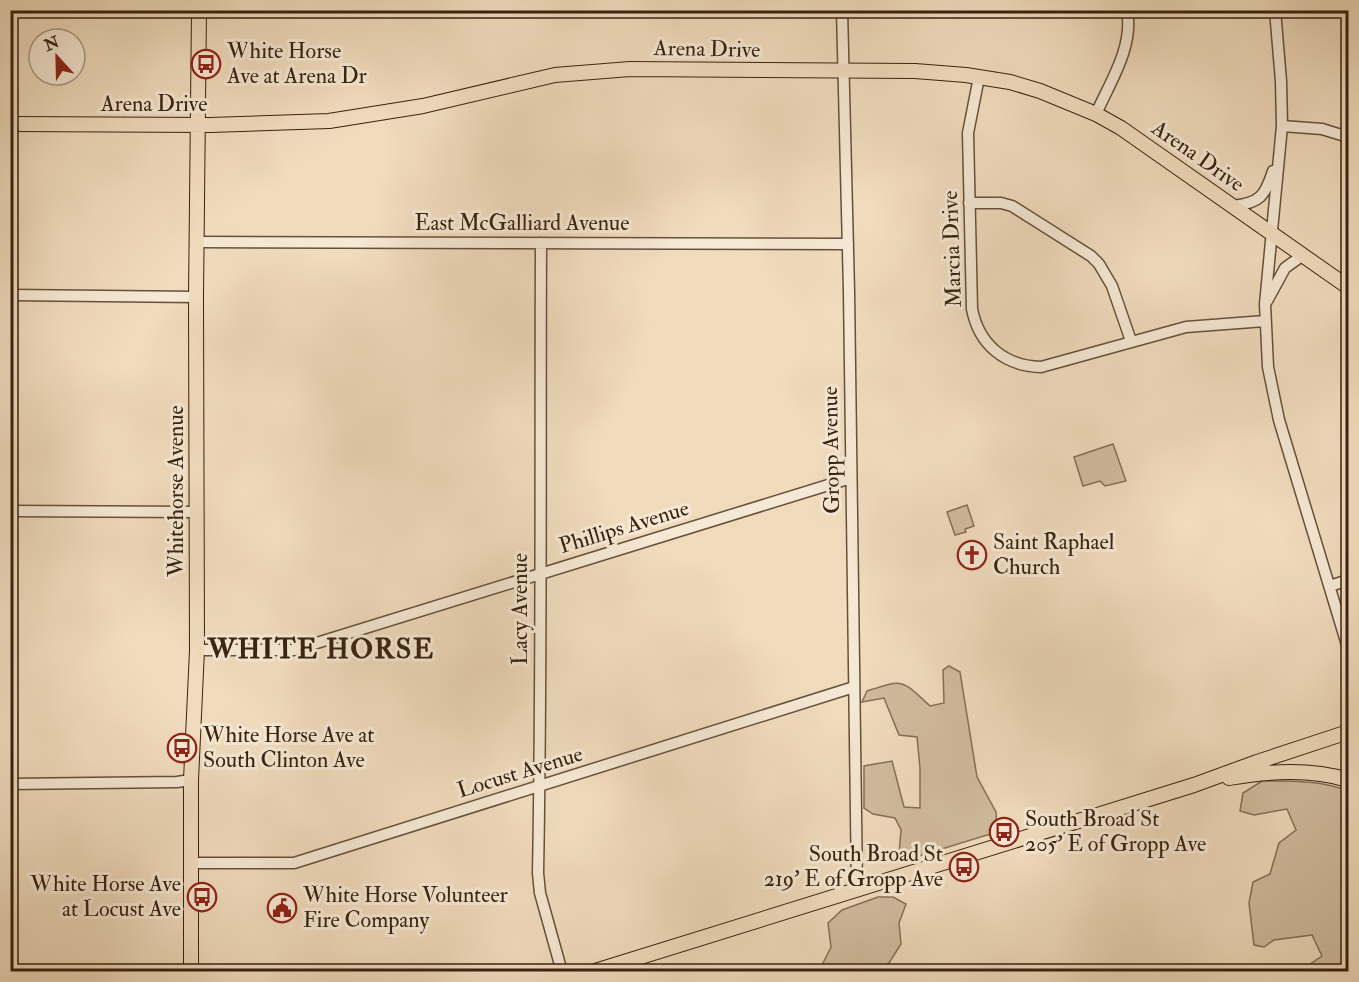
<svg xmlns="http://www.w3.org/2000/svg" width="1359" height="982" font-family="'IM FELL Double Pica',serif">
  <rect width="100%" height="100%" fill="#f0dbbd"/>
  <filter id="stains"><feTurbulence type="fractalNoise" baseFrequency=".00333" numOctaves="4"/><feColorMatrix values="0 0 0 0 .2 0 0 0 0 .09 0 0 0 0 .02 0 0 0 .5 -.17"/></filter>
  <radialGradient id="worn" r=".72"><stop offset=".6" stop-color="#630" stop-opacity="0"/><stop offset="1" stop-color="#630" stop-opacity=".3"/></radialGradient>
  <!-- green -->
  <path fill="#d1bc9f" stroke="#846f57" stroke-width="1.5" d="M1113,444L1126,481L1105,486L1100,481L1083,486L1074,457Z
    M967,505L974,526L965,529L966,532L955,535L947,512Z
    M949,666L960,672L977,777L996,812L997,832L906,860L899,854L901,830L895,818L873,814L864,808V766L892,761L904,807L920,808V768L917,737L899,735L884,698L862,702L867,691C904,679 901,679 930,706L944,703L943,670Z
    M1262,781C1290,781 1322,780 1348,791V971H1300L1322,956L1312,935L1274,940L1264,947L1254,945L1249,903L1253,882L1270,874L1279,843L1296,830L1287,809L1254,815L1240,811L1243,793Z
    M878,897H893L906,904L899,923L901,944L889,963L877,968L878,971H825L823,963L831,947L828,923L842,910Z"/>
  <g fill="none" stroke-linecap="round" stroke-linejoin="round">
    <!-- minor casing -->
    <g stroke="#66503a" stroke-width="13">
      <path id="minor" d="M842,10L849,291L857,889
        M1275,10L1281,81L1282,126L1265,304L1268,367L1279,420L1348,648
        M979,77L968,133L972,309C979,345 1005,366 1041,367L1186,327L1265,321
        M1096,114C1110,82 1134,47 1127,10
        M1282,126L1322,129L1348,137
        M969,203H1001L1012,206L1091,256L1099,264L1112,286L1131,341
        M1233,206C1260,203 1265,196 1273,171
        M197,242L848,244
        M541,243C540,453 542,663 538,873L540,893L562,972
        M10,295L196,297
        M1267,301L1285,268L1303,255
        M10,511L196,512
        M1330,586L1348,580
        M197,650H294L851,478
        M10,784L177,782L191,780
        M192,863H294L854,687"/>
    </g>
    <!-- major casing -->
    <g stroke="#38220f" stroke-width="16">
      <path id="major" d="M10,124L210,125L329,121L423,106L555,75L630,69L915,71L966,75L1010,82L1040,91L1096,114L1121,128L1348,287
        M1229,778C1268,771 1310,768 1348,780
        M191,972V780L197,650L196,297L199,10
        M592,972L1194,785L1257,762L1348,732"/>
    </g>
    <!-- minor -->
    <use href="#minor" stroke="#f5e8d4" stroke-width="10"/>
    <!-- major -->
    <use href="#major" stroke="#f0dbbd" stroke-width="14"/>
  </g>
  <!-- icons -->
  <defs>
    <g id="bus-ring" transform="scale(1.5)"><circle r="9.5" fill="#f5e8d4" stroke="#8f2418" stroke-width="1.5"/><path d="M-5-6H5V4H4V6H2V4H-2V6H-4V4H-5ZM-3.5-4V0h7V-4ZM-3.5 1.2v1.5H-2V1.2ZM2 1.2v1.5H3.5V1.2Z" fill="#8f2418"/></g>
    <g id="church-ring" transform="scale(1.5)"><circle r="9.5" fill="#f5e8d4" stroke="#8f2418" stroke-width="1.5"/><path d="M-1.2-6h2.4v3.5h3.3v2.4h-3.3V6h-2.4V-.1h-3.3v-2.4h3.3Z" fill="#8f2418"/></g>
    <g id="civic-ring" transform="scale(1.5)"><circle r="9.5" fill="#f5e8d4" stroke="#8f2418" stroke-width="1.5"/><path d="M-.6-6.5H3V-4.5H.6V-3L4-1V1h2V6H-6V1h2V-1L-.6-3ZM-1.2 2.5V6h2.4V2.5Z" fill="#8f2418"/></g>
  </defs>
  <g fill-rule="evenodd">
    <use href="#bus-ring" x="206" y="64"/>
    <use href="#church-ring" x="972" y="555"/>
    <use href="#bus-ring" x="182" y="748"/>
    <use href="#bus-ring" x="1004" y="832"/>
    <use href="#bus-ring" x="964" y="867"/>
    <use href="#bus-ring" x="202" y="897"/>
    <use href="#civic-ring" x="282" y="908"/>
  </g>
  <g text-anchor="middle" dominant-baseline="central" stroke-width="6" stroke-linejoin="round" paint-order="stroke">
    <!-- street labels -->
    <g font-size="22" fill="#38220f" stroke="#f5e8d4">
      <text transform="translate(707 49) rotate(1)">Arena Drive</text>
      <text x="154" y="104">Arena Drive</text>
      <text transform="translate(1198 156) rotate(35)">Arena Drive</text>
      <text x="522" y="223">East McGalliard Avenue</text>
      <text transform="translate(952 249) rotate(-92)">Marcia Drive</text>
      <text transform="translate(831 450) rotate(-91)">Gropp Avenue</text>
      <text transform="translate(176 491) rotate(-90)">Whitehorse Avenue</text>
      <text transform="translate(624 527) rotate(-17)">Phillips Avenue</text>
      <text transform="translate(520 609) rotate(-90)">Lacy Avenue</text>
      <text transform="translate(520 772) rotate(-17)">Locust Avenue</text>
    </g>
    <!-- poi labels -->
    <g font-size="22" fill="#38220f" stroke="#f5e8d4" text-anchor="start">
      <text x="227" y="51">White Horse<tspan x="227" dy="25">Ave at Arena Dr</tspan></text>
      <text x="993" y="542">Saint Raphael<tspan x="993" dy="25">Church</tspan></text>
      <text x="203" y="735">White Horse Ave at<tspan x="203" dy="25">South Clinton Ave</tspan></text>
      <text x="1025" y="819">South Broad St<tspan x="1025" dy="25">205' E of Gropp Ave</tspan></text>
      <text x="943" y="854" text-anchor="end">South Broad St<tspan x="943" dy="25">219' E of Gropp Ave</tspan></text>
      <text x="181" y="884" text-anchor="end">White Horse Ave<tspan x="181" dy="25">at Locust Ave</tspan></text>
      <text x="303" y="895">White Horse Volunteer<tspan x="303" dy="25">Fire Company</tspan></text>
    </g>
    <!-- district labels -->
    <g font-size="28" font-weight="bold" letter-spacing="1.5" fill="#38220f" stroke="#f5e8d4">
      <text x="321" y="649">WHITE HORSE</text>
    </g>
  </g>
  <!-- margin -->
  <rect width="1359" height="982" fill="none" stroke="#f0dbbd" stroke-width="36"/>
  <rect x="12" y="12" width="1335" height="958" fill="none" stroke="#38220f" stroke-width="3"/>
  <rect x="18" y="18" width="1323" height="946" fill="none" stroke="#38220f" stroke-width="1.5"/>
  <!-- north arrow -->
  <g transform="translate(57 57) rotate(338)"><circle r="28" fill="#f5e8d4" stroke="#a99985" stroke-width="1.5"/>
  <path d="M0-4.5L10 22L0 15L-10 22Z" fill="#8f2418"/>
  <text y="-9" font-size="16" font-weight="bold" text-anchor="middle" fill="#38220f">N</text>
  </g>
  <rect width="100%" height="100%" filter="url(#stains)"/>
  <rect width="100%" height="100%" fill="url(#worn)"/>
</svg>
